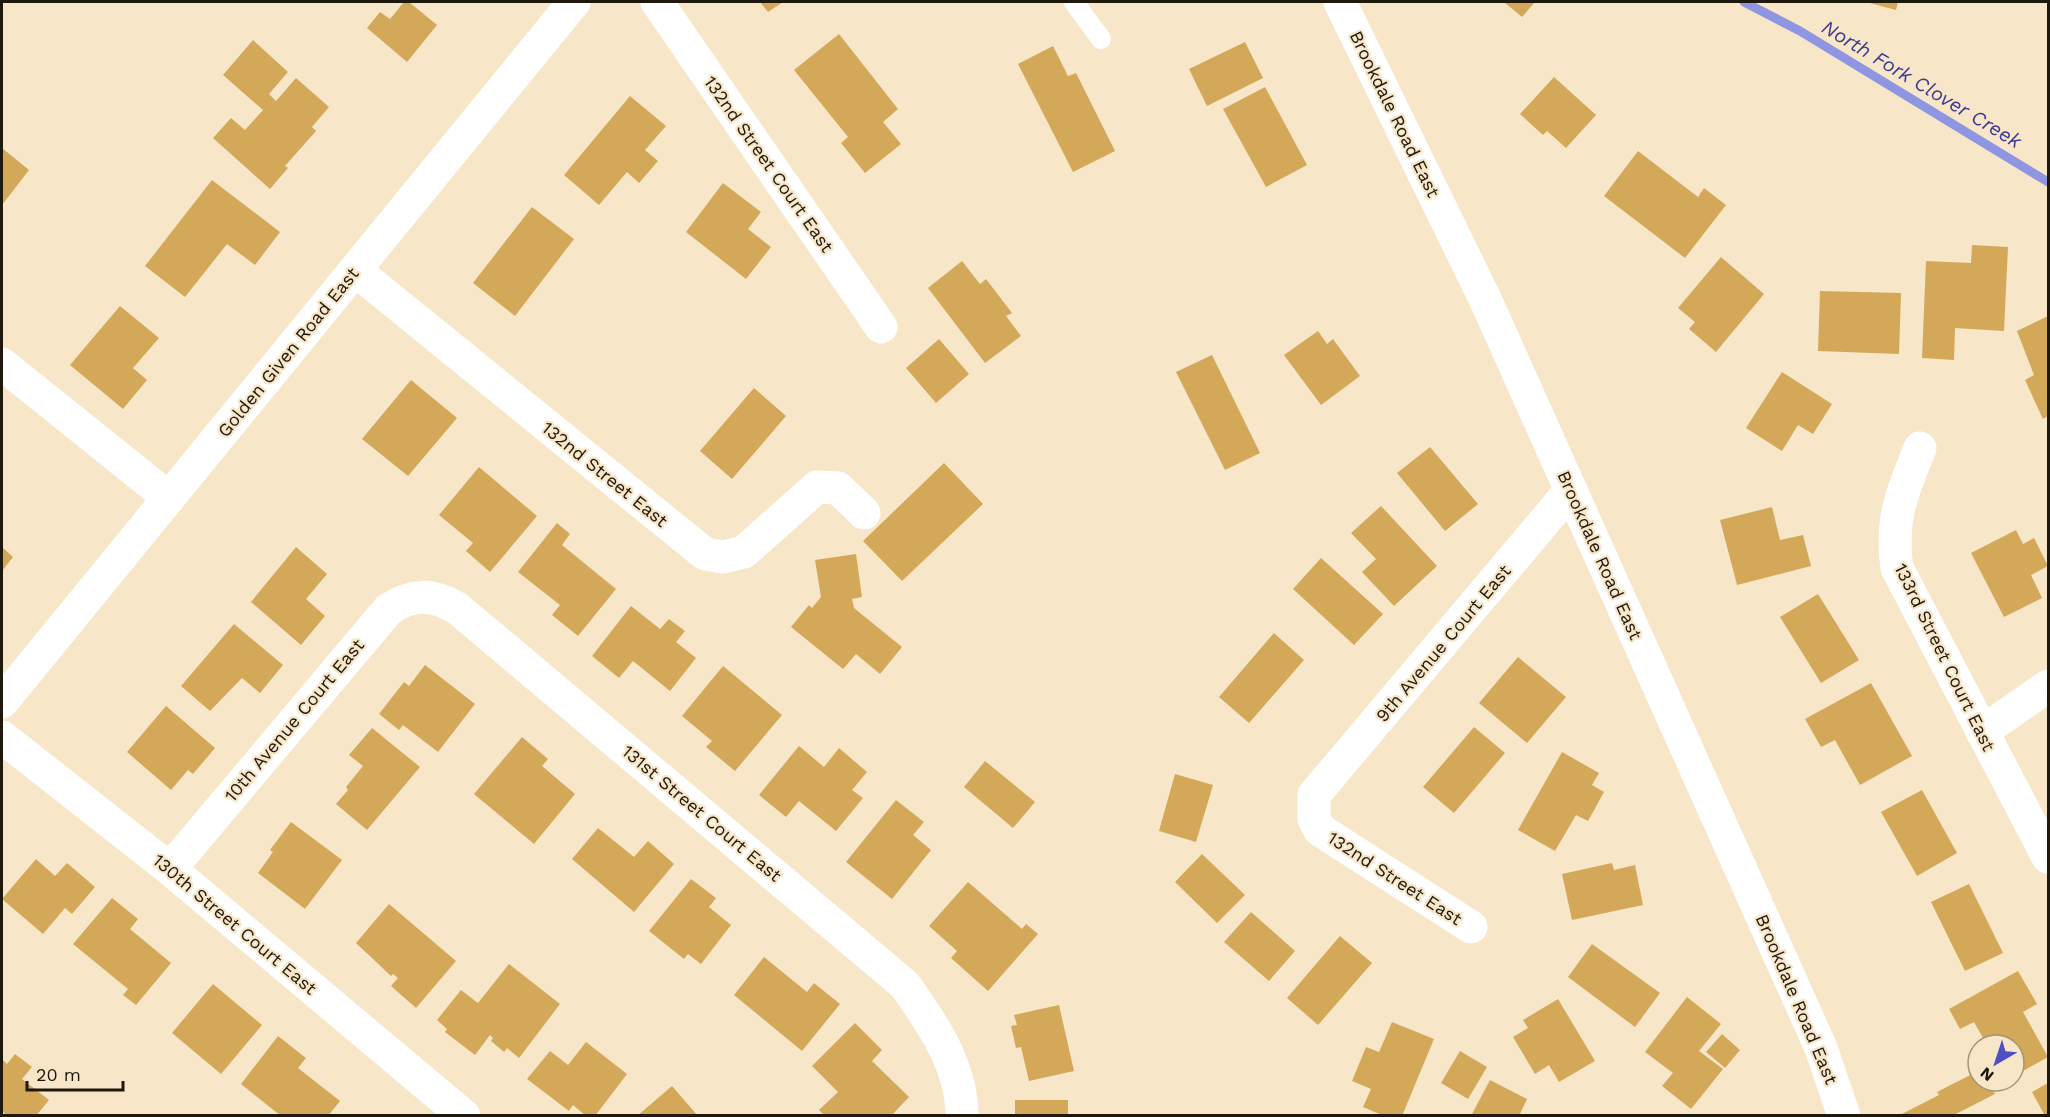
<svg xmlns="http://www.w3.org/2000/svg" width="2050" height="1117" font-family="'Work Sans',sans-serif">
  <rect width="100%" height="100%" fill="#f8e6c8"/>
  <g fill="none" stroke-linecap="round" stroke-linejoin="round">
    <!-- stream -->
    <path stroke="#8e96e1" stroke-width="9" d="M1744,2L1800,31L2048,182"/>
  </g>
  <!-- building -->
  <path fill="#d4a859" d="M404,2H409L437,25L407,62L367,28L380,12L390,19Z
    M760,2H783L768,12Z
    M1504,2H1535L1522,17Z
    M1866,2H1898L1896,10Z
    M839,34L898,109L883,122L901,144L865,173L841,143L848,137L794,70Z
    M253,40L288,72L269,94L276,101L296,78L329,107L312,127L316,131L285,166L288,168L270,189L213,138L231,118L245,130L263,110L223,75Z
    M1245,42L1263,78L1207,106L1189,69Z
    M1053,46L1068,76L1076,73L1115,151L1073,172L1018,64Z
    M1554,77L1596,115L1566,148L1547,131L1543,135L1520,114Z
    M1265,87L1307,165L1266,187L1223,109Z
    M630,96L666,126L645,150L658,161L639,183L627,172L599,205L564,175Z
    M2,148L29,170L2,205Z
    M1638,151L1698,197L1704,188L1726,205L1685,258L1604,196Z
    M212,180L280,232L255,265L227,244L185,297L145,266Z
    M723,183L761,212L748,229L771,247L746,279L686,232Z
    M532,207L574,239L515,316L473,283Z
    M1972,245L2008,247L2004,331L1955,328L1954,360L1922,358L1926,261L1971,263Z
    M1721,257L1764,294L1716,352L1689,329L1695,322L1678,308Z
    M962,261L980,284L986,279L1012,313L1006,316L1021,336L985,363L928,288Z
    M1820,291L1901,293L1899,354L1818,351Z
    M120,306L159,338L133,368L147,380L123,409L70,365Z
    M2048,316V416L2043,419L2025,380L2034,375L2017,331Z
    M1318,331L1327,344L1333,339L1360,376L1321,405L1284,355Z
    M939,339L969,374L936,403L906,368Z
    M1212,355L1260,453L1225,470L1176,372Z
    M1782,372L1832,404L1813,434L1798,425L1782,451L1746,428Z
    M411,380L457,418L408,476L362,439Z
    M754,388L786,416L732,479L700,451Z
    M1430,447L1478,504L1445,531L1397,473Z
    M944,463L983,504L902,581L863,541Z
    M479,467L537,516L490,572L466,551L473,543L439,515Z
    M1381,506L1437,566L1394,606L1362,572L1376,559L1351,533Z
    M1772,507L1780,540L1803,535L1811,566L1737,585L1720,520Z
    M557,523L570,534L562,545L616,589L578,636L552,615L560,605L518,572Z
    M2016,530L2023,544L2034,538L2048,566L2031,575L2042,598L2004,617L1971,553Z
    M2,547L13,557L2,571Z
    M296,547L327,574L306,599L325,616L301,645L251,602Z
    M856,554L862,597L852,599L854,608L902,647L880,674L856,654L843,669L791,627L809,605L812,608L821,597L815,560Z
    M1321,558L1383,614L1354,645L1293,589Z
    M1818,594L1859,660L1821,683L1780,617Z
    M631,606L660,629L669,619L685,631L676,642L696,658L670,691L633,661L619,678L592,656Z
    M234,624L283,665L260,693L242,678L210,711L181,686Z
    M1274,633L1304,660L1249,723L1219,697Z
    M1518,657L1566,697L1527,743L1479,703Z
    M425,665L475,704L438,752L403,725L399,730L379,714L404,682L409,686Z
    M723,666L782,715L735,771L706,747L712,741L682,716Z
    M1871,683L1912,756L1860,785L1835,740L1821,747L1805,719Z
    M166,706L215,748L193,774L188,770L171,790L127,752Z
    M1474,727L1505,753L1454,813L1423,787Z
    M372,728L420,767L367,830L336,804L348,790L346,787L363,766L349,755Z
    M522,737L548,759L542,766L575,794L534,844L474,794Z
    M799,746L824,767L839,748L867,772L852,790L863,798L836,831L799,801L786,817L759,795Z
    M1562,752L1599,773L1592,785L1604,792L1588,821L1576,815L1555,851L1518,830Z
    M985,761L1035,802L1013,828L964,787Z
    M1175,774L1213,785L1196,842L1159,831Z
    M1922,790L1957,853L1917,876L1881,812Z
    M896,800L924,822L913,835L931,850L892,899L846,862Z
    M291,822L342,860L305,909L258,873L273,852L270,850Z
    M598,828L634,857L648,841L674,864L634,912L572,859Z
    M1202,854L1245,895L1217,923L1175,882Z
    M36,859L55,876L67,863L95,887L72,914L65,908L43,934L2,899Z
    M1612,863L1614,870L1635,865L1643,905L1572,920L1562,874Z
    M691,879L716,898L709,907L731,925L701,964L688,954L684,959L649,931Z
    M968,882L1022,929L1026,924L1038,934L988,991L951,958L957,951L929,926Z
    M1969,884L2003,953L1965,971L1931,902Z
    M112,898L138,919L130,929L171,963L136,1005L123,995L128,989L73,944Z
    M389,904L456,961L416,1008L391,986L398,978L393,974L391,976L356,943Z
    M1251,912L1295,951L1269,981L1224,942Z
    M1340,936L1372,963L1318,1025L1287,998Z
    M1592,944L1660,993L1635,1027L1568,977Z
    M764,957L807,992L814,983L840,1004L802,1051L734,995Z
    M509,964L560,1004L519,1058L507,1048L504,1052L491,1041L493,1038L490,1035L475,1055L445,1032L447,1029L437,1020L461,990L478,1003Z
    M2018,971L2037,1004L2023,1012L2048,1057L2014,1076V1045H1987L1974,1022L1960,1029L1949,1009Z
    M213,984L262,1025L221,1074L172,1033Z
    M1687,997L1721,1024L1699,1051L1723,1069L1691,1109L1662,1086L1673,1073L1645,1052Z
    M1558,999L1595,1061L1559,1082L1549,1065L1535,1074L1513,1037L1528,1028L1523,1020Z
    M1059,1005L1074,1071L1029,1081L1021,1047L1016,1048L1011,1026L1017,1025L1014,1015Z
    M1392,1022L1434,1039L1402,1116H1384L1363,1107L1371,1089L1352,1081L1366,1047L1379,1052Z
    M855,1023L882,1050L872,1061L909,1097L891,1116H825L819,1110L838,1092L812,1066Z
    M1722,1034L1740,1050L1725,1068L1706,1052Z
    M278,1036L306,1058L298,1068L340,1101L328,1116H281L241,1084Z
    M586,1042L627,1074L595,1116H586L573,1105L569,1111L527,1079L550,1051L568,1065Z
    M1460,1051L1487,1067L1468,1099L1441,1083Z
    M15,1054L32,1067L22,1079L49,1100L36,1116H7L2,1111V1059L7,1064Z
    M1978,1071V1081H1989L1995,1094L1952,1116H1898L1939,1095L1937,1092Z
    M1490,1080L1527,1099L1519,1116H1471Z
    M2048,1083V1116H2045L2032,1092Z
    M672,1086L698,1116H637Z
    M1015,1100H1068V1116H1015Z"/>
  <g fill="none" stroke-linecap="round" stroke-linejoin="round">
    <!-- service -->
    <path stroke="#fff" stroke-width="20" d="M1074,2L1101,39"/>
    <!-- minor -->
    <path stroke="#fff" stroke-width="33" d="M657,2L881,327
      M355,270L705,554L723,557L744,552L817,487L838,488L864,513
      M2,364L169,498
      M1920,448C1902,493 1890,519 1897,568L2048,857
      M1982,732L2048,686
      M2,737L170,869L464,1116
      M170,869L388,610C412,593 433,594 457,608L905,985C932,1023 962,1066 962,1116
      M1471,927L1320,830L1314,819V795L1571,490"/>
    <!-- tertiary -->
    <path stroke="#fff" stroke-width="33" d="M2,702L574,2"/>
    <!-- secondary -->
    <path stroke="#fff" stroke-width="33" d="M1340,2L1486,301L1821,1048L1844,1116"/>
  </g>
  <g text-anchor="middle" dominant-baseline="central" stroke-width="4.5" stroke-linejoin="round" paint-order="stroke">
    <!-- street labels -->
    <g font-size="18" fill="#1e180d" stroke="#f8e6c8">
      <text transform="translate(1395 114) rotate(64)">Brookdale Road East</text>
      <text transform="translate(769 164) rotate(55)">132nd Street Court East</text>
      <text transform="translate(288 352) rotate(-51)">Golden Given Road East</text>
      <text transform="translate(605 474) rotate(39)">132nd Street East</text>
      <text transform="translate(1600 555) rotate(66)">Brookdale Road East</text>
      <text transform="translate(1443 643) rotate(-50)">9th Avenue Court East</text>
      <text transform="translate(1945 657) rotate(64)">133rd Street Court East</text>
      <text transform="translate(294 720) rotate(-50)">10th Avenue Court East</text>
      <text transform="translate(702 813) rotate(40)">131st Street Court East</text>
      <text transform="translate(1395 878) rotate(33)">132nd Street East</text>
      <text transform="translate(235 924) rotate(40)">130th Street Court East</text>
      <text transform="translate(1797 999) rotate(67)">Brookdale Road East</text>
    </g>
    <!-- water labels -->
    <g font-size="20" font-style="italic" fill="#3c3b92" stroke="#f8e6c8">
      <text transform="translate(1922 84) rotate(31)">North Fork Clover Creek</text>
    </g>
  </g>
  <!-- border -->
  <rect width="2050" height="1117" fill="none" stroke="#1e180d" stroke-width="6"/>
  <!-- north arrow -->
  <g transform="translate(1996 1063) rotate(219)"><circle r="28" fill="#f8e6c8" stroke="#a1947d" stroke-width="1.5"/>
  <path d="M0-4.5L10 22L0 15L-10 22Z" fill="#514ec5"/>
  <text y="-9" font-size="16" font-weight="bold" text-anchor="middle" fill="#1e180d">N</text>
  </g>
  <!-- scale -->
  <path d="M27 1081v9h96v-9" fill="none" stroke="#1e180d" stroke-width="3"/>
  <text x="36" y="1081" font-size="18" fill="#1e180d" stroke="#f8e6c8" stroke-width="4.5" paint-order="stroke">20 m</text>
</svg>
